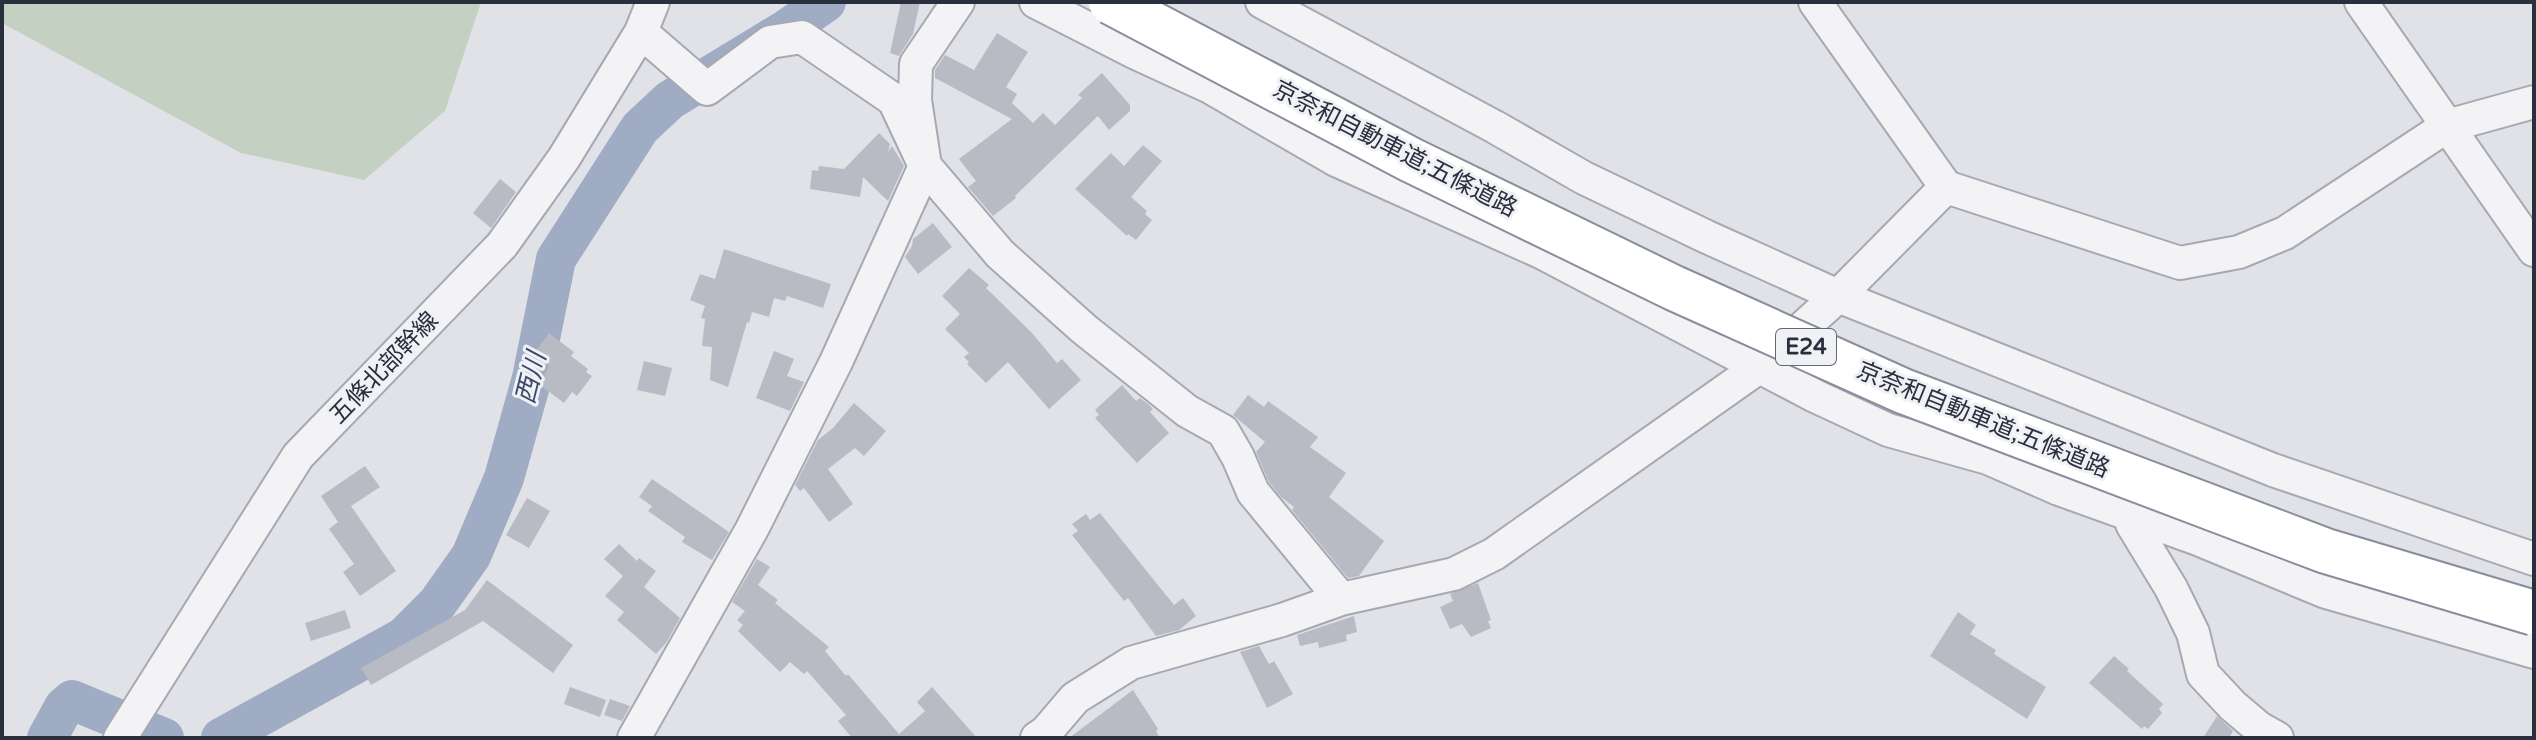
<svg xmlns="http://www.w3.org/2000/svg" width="2536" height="740" font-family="'Varela Round','Noto Sans JP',sans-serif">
  <rect width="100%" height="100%" fill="#e0e2e8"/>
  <!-- green -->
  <path fill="#c4d1c2" d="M2,2H481L445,111L364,180L241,153L2,23Z"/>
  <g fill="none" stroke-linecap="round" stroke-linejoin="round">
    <!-- river -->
    <path stroke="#9facc4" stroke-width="40" d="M47,738L64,707L72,700L164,738
      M221,738L404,637L437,604L471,556L504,478L532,378L556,259L640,128L670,100L787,29L826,2"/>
  </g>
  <!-- building -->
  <path fill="#b8bbc4" d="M901,2H920L913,34L899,56L890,53Z
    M997,33L1028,52L1006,87L1017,94L1012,103L1033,123L1043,113L1055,125L1082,98L1078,95L1102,73L1130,105V111L1109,130L1098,116L1015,196L1016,198L993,216L968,187L976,181L959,159L1012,119L935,78V70L945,55L974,70Z
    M879,133L890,144L888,152L892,146L904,166L888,201L863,177L860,197L810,189L812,170L818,171L819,166L844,169Z
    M1143,145L1162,161L1131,197L1147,211L1145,214L1152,220L1136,240L1128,234L1127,236L1075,189L1111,153L1124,166Z
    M500,179L516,192L491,228L473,213Z
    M933,223L952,247L918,274L905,257L912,246L913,239Z
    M724,249L831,284L823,308L787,296L785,301L774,298L769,317L752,312L749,323L747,322L728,387L710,380L712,347L702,346L705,319L701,318L705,306L690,300L700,274L715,279Z
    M969,268L989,285L986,288L1032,333L1057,363L1062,359L1081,380L1049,409L1008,362L986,383L967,364L969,362L964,357L969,353L945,329L960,314L942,296Z
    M549,333L574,352L571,356L588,369L586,372L592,376L577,396L572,392L564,403L540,385L549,366L537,358L540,354L536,351Z
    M774,351L794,359L787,376L804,382L790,411L756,398Z
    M644,361L672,368L665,396L637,390Z
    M1122,385L1136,401L1140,398L1148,404L1153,409L1150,412L1169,433L1137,463L1095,418L1099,415L1095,410Z
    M1248,395L1264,407L1268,401L1318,437L1310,447L1346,473L1329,497L1384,541L1359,576L1348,578L1292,510L1294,507L1281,497L1269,482L1256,452L1265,442L1233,415Z
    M854,403L886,431L864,456L855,448L828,469L853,504L829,522L804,488L800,491L795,485L818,440L833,428Z
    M365,466L380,487L351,506L396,571L360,596L343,572L354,564L329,529L338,522L321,496Z
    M652,479L729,532L712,560L682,542L685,537L648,511L652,506L639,497Z
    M527,498L550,511L529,548L506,535Z
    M1100,513L1174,605L1183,598L1196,616L1179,630L1156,636L1128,598L1124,601L1072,535L1078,531L1072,524L1086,514L1090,520Z
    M619,544L637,561L639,558L656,571L644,587L680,618L666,643L656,654L617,620L624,612L605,596L623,576L604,559Z
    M757,559L770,567L758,585L778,600L775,603L829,647L825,651L846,676L848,674L899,734L925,711L917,702L932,687L977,738H852L838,721L846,715L807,671L804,674L790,662L780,672L738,631L743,625L737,620L745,611L732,602Z
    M487,580L573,645L553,673L483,621L371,685L361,668L465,610Z
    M1478,583L1491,620L1488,621L1491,628L1471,637L1462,624L1450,629L1440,607L1453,601L1450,594Z
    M345,610L351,628L311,641L305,623Z
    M1958,612L1976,625L1970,634L1996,650L1994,654L2046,687L2027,719L1930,656Z
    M1354,616L1357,632L1346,635L1347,641L1319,648L1318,642L1300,646L1297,635Z
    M1259,646L1269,664L1274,661L1293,694L1267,708L1240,652Z
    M2114,656L2129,669L2127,671L2163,704L2159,709L2162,713L2148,729L2144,726L2142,729L2089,683Z
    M570,687L606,700L600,717L564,704Z
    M1133,690L1158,729L1156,731L1160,738H1069Z
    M610,699L630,706L622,721L604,715Z
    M2217,716L2233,731L2229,738H2203Z"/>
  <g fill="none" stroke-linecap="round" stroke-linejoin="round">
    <!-- minor casing -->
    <g stroke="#a6a9b2" stroke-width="36">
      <path id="minor" d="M1036,2L1136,53L1210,87L1336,160L1543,253L1815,396L1888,430L1988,458L2059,489L2198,539L2326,592L2534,652
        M1262,2L1495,127L1584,178L1707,237L1838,296L2273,470L2534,559
        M1815,2L1946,187
        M2361,2L2534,250
        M641,32L707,89L770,42L802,37L894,100L925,166L1000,254L1084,329L1187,411L1223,431L1238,457L1253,492L1341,599
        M2132,514V524L2171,588L2193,633L2203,674L2233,706L2259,728L2277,738
        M120,738L298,456L502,245L564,158L641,32L653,2
        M634,738L752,529L836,362L925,166L915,100L916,64L958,2
        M1037,738L1046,732L1075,698L1131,663L1282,620L1341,599L1454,574L1494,554L1759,367L1838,296L1946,187L2180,263L2239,252L2285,233L2447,126L2534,102"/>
    </g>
    <!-- minor -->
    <use href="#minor" stroke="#f3f3f6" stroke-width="32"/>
    <!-- highway-bridge casing -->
    <g stroke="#898e9d" stroke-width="48" stroke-linecap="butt">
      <path id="highway-bridge" d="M1111,2L1411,160L1674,288L1903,391L2326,551L2534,613"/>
    </g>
    <!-- highway-bridge -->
    <use href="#highway-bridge" stroke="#fff" stroke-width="44"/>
  </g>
  <g text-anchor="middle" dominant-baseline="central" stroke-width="6" stroke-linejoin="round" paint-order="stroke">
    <!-- shield labels -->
    <rect fill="#f0f1f5" stroke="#656975" stroke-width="2" x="1776" y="329" width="60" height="36" rx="6"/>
    <g font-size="22" font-weight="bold" fill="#2a2f3e">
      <text x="1806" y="347">E24</text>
    </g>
    <!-- street labels -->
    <g font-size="24" fill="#2a2f3e" stroke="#f0f1f5">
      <text transform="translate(1395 149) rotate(27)">京奈和自動車道;五條道路</text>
      <text transform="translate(384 368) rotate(-46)">五條北部幹線</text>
      <text transform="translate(1983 420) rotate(22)">京奈和自動車道;五條道路</text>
    </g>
    <!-- water labels -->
    <g font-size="26" font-style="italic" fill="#39496d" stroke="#f0f1f5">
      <text transform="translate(531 378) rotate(-76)">西川</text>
    </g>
  </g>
  <!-- border -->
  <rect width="2536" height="740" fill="none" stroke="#2a2f3e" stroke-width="8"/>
</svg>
